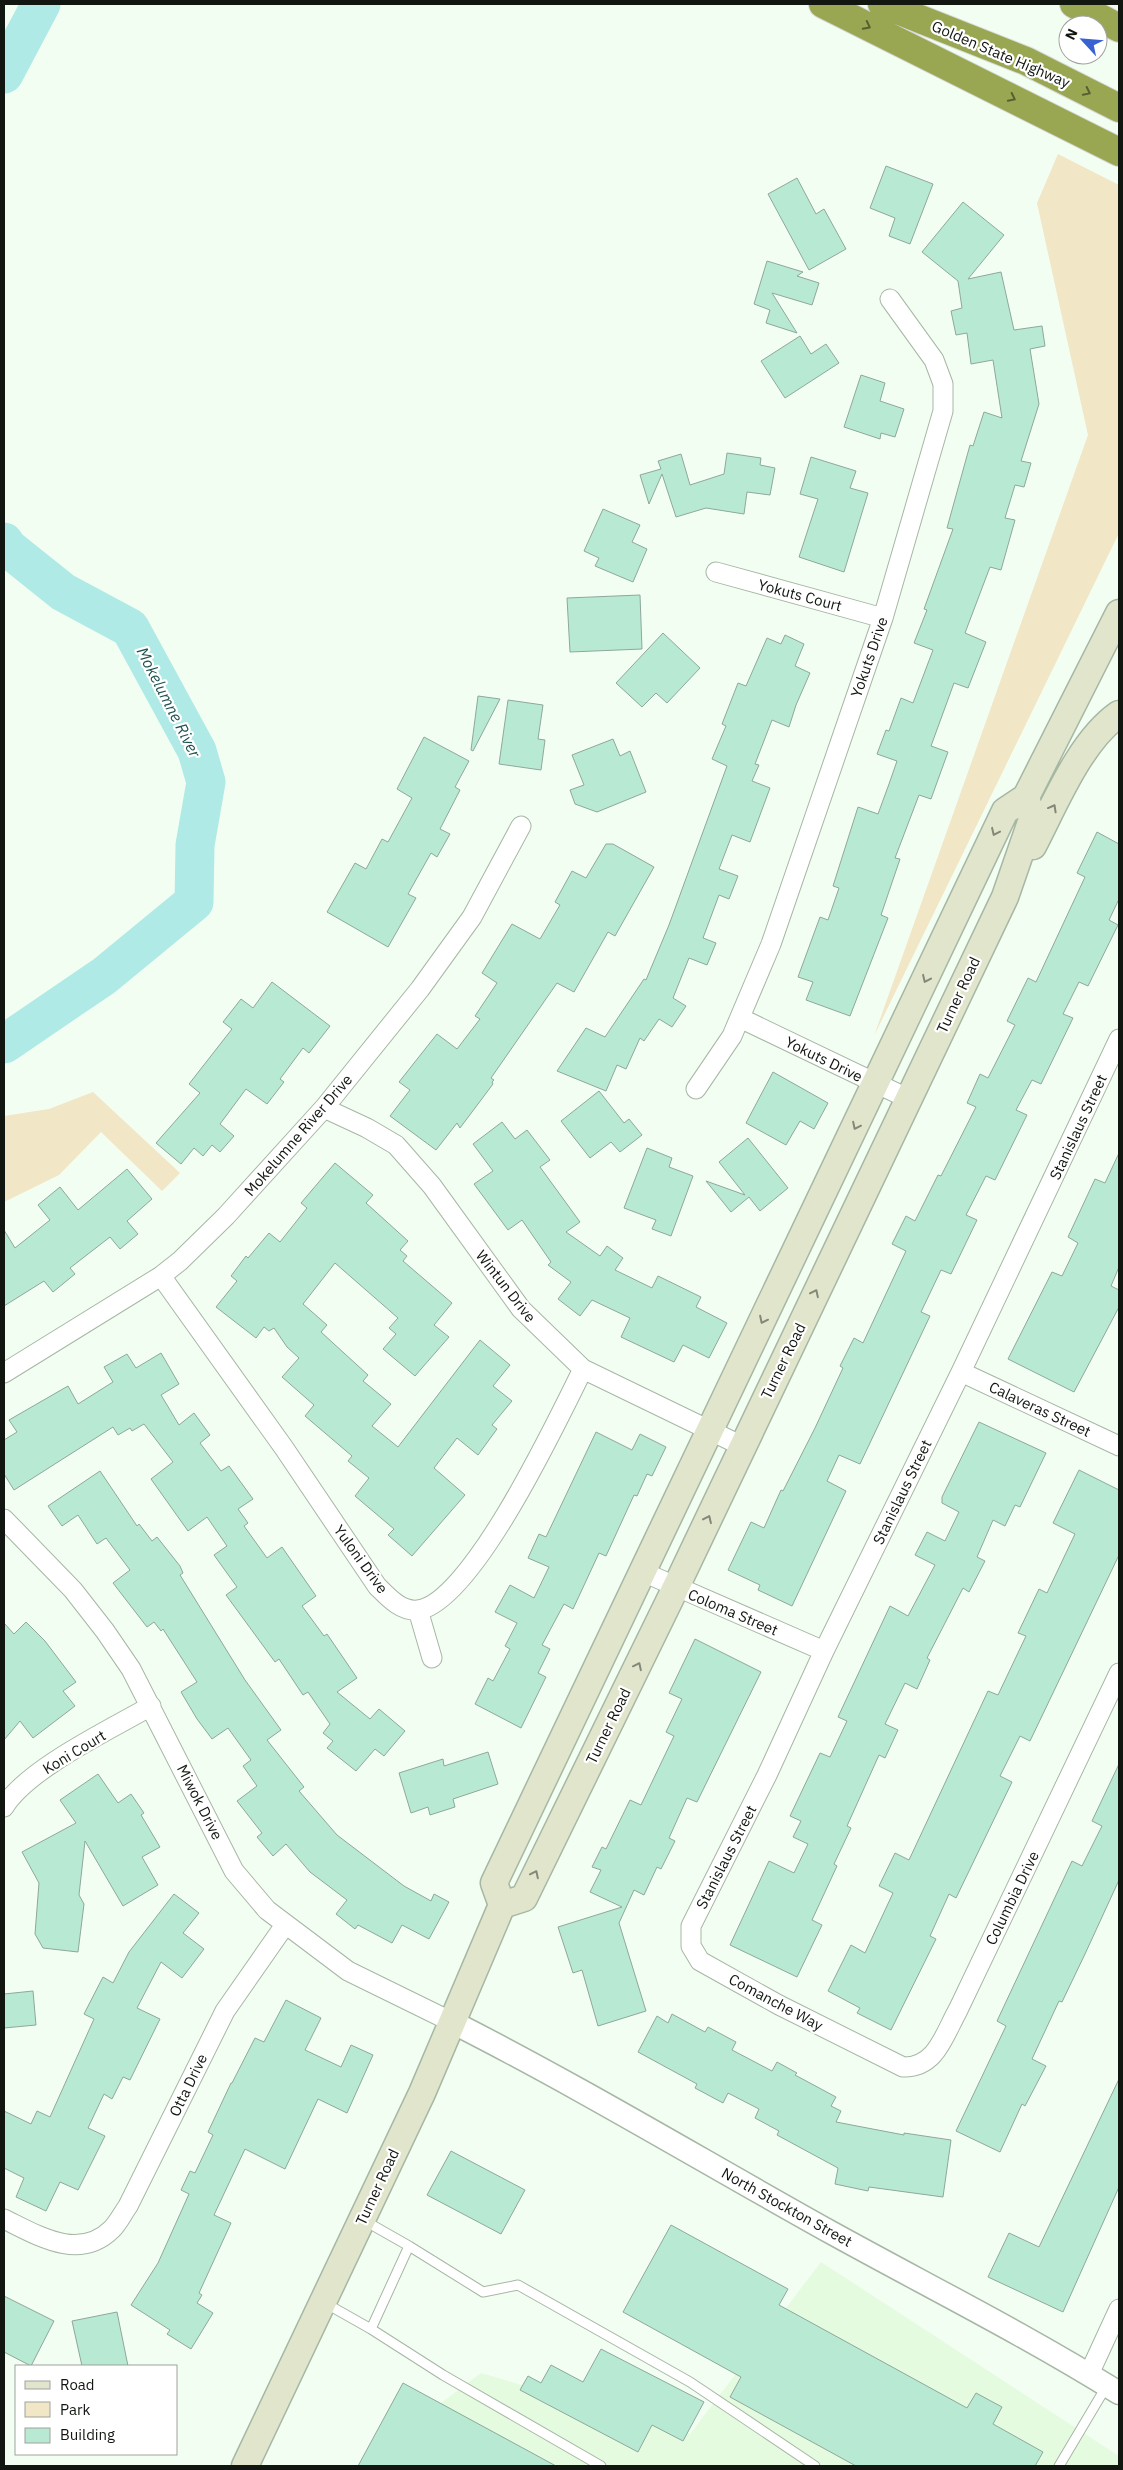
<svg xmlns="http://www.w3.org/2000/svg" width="1123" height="2470" font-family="'IBM Plex Sans',sans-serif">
  <rect width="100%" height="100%" fill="#f3fef2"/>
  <!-- built -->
  <path fill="#e4fbe0" d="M821,2262L1119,2456V2466H357L481,2373L690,2434Z"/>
  <!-- green -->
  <path fill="#f1e6c5" d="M1058,154L1119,185V533L874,1036L1088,435L1037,203Z
    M93,1092L180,1173L162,1191L101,1132L59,1175L4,1202V1116L49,1109Z"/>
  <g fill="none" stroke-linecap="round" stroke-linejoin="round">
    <!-- river -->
    <path stroke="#b0eae6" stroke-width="39" d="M4,74L41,4
      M4,542L8,548L63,592L130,628L197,751L206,782L195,845L194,902L104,976L4,1044"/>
  </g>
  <!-- building -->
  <path fill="#b8e9d3" stroke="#8ea89c" d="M886,166L933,184L910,244L889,236L895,218L870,208Z
    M797,178L816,214L824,209L846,249L809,270L768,194Z
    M963,202L1004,235L968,279L1001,272L1014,330L1042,326L1045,346L1030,349L1039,404L1021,461L1031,463L1024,487L1015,485L1005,518L1015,520L1001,570L990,567L965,633L986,642L968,688L954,683L931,746L948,752L931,799L919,795L895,858L900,859L881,915L888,918L850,1016L806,1000L813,982L798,977L820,917L828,920L839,888L833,886L858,807L878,814L889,784L897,761L877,754L886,730L889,731L901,698L913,703L933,650L914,643L927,610L924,609L953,529L947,528L970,445L973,446L984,412L1002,418L993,360L971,364L967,333L956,335L951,311L962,308L958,281L922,252Z
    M767,261L803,272L797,276L819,283L812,305L772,293L797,333L766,323L770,310L754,304Z
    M800,336L811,354L826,344L839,363L785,398L761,361Z
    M861,375L885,383L880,401L904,409L895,437L881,433L880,439L844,427Z
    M727,453L761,458L760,465L775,468L770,495L747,492L744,514L706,508L676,517L662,474L649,504L640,475L661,469L658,461L681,454L690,485L724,474Z
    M811,457L856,471L850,488L868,493L844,572L799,557L818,499L800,494Z
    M603,509L640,525L632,542L647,549L633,582L595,566L599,558L584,551Z
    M640,595L642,649L570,652L567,598Z
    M663,633L700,668L667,703L656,693L642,707L616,683Z
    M785,635L804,644L795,666L810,673L796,705L789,727L772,720L755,764L759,765L752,781L770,788L750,842L732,835L719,869L738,876L729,899L719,895L703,938L716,943L707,965L689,958L673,998L686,1006L672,1027L659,1019L644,1041L640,1038L626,1069L617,1065L606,1091L557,1071L586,1028L605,1037L644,979L646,980L669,925L727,766L712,759L726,726L722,724L738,683L746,686L767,638L781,644Z
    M478,696L500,699L473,751L471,750Z
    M508,700L543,705L538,739L545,740L541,770L499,764Z
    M424,737L469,761L455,787L460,790L440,829L450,834L437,857L431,853L408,894L416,898L388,947L327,912L355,863L366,869L382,839L388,842L412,798L397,789Z
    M613,739L620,756L630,751L646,792L597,812L575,804L570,790L584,785L572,755Z
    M1097,832L1119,844V899L1109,920L1118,925L1088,986L1079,982L1063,1014L1073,1018L1041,1084L1032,1080L1016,1110L1027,1115L995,1180L986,1176L966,1215L977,1220L951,1274L941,1270L921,1312L930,1316L860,1464L839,1455L827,1481L846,1491L792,1606L758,1590L760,1585L728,1570L751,1522L764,1528L781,1490L783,1491L815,1428L843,1368L840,1366L854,1338L863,1343L906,1251L892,1244L906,1216L915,1221L938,1175L941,1176L976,1107L967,1103L980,1074L988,1078L1015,1025L1007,1021L1028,978L1036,982L1085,877L1077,873Z
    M606,844H613L654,867L615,936L608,932L574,992L557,983L491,1078L494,1080L492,1082L493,1084L460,1128L457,1123L436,1150L390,1116L410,1090L399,1082L437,1034L457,1049L480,1019L475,1016L497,983L482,973L512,924L540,939L560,905L555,902L572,871L586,878Z
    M272,982L330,1026L309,1053L303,1048L280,1079L284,1082L267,1104L246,1089L220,1124L234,1136L220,1152L212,1145L203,1156L194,1148L181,1164L156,1143L200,1093L189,1084L232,1029L223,1022L241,999L253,1008Z
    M773,1072L828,1103L814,1129L800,1121L786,1145L746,1123Z
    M599,1091L624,1123L629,1119L642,1135L620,1152L611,1142L590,1158L561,1121Z
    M502,1122L515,1139L527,1130L550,1160L540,1167L580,1222L566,1232L600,1256L607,1246L623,1258L615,1270L652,1288L658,1276L701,1297L696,1307L727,1323L709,1358L683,1345L674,1362L621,1337L630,1318L592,1300L580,1316L558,1299L571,1282L548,1265L551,1262L522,1220L508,1230L474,1184L493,1171L473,1144Z
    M748,1138L788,1188L760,1211L749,1197L731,1212L706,1181L745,1195L719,1162Z
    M647,1148L672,1158L669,1167L693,1176L671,1236L652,1229L656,1220L624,1208Z
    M1119,1153V1267L1111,1286L1119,1290V1307L1074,1392L1008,1359L1052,1272L1062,1276L1078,1243L1068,1237L1095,1179L1105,1183Z
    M335,1163L373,1195L366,1203L408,1241L400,1250L407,1256L403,1261L452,1303L434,1325L449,1337L415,1376L383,1349L396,1334L389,1328L398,1318L335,1263L303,1304L327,1325L321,1332L368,1375L363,1381L391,1404L372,1426L398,1447L480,1340L510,1365L493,1386L512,1401L492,1425L497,1429L478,1455L457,1438L434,1468L465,1495L412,1556L388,1535L394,1529L355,1496L369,1478L348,1461L352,1456L305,1416L314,1405L282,1377L299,1358L287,1347L274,1328L269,1331L264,1327L256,1338L216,1307L237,1281L231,1276L246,1256L248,1258L269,1233L280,1242L307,1208L301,1203Z
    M127,1169L152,1199L127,1221L138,1234L120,1249L110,1237L70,1268L75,1274L53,1292L44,1281L4,1306V1230L15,1248L50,1220L38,1205L60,1187L78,1210Z
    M161,1353L179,1384L161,1395L179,1425L194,1413L210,1435L200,1443L221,1471L229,1466L253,1499L238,1509L248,1523L244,1526L267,1558L282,1547L316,1596L302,1606L324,1636L327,1634L357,1678L337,1692L370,1719L379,1709L405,1731L384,1756L375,1749L356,1771L327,1748L333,1741L323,1733L330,1724L308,1692L303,1695L279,1659L275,1662L226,1595L237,1587L214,1555L227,1546L207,1517L188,1531L151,1479L173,1462L144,1424L132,1431L130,1428L118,1435L113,1427L14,1490L4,1474V1440L17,1432L9,1420L68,1386L78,1404L113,1382L104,1367L127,1354L136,1368Z
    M979,1422L1046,1453L1020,1507L1015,1505L1005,1526L993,1520L977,1557L985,1561L969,1592L963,1588L927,1658L930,1660L917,1689L905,1683L885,1724L898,1730L885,1758L879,1755L847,1826L851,1828L834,1864L837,1866L812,1920L822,1925L797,1977L730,1945L769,1861L794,1873L808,1844L793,1837L801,1821L790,1816L820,1753L830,1757L847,1721L838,1717L890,1606L908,1616L935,1565L915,1555L927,1532L945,1541L959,1512L942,1503V1497Z
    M596,1432L632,1450L640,1434L666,1447L652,1476L647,1474L637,1496L634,1495L606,1556L599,1553L573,1609L564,1604L542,1645L550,1649L538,1673L546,1677L521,1728L475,1704L488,1678L493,1681L510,1649L505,1646L517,1623L495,1612L510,1585L534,1598L549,1567L528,1558L539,1534L546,1537Z
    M1079,1470L1119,1490V1555L1030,1741L1020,1736L1000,1776L1012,1782L956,1898L949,1894L930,1936L936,1939L891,2030L857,2013L860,2008L828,1991L851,1945L865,1953L893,1893L879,1886L895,1853L909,1860L988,1691L998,1695L1026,1636L1018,1633L1039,1589L1047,1593L1075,1534L1053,1523Z
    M100,1471L137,1526L139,1524L152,1541L157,1537L180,1566L183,1573L180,1575L245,1680L281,1730L267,1740L304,1787L299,1791L337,1835L404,1886L431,1901L434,1894L449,1902L429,1939L402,1925L392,1943L358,1925L355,1929L336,1914L347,1900L310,1872L286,1844L273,1856L257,1837L262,1833L237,1801L257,1786L243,1766L251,1760L228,1728L212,1739L197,1719L181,1692L197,1682L163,1629L161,1631L154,1622L147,1627L113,1583L130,1570L106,1538L97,1544L78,1515L62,1526L48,1506Z
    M26,1622L45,1641L76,1682L63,1691L75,1706L33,1738L20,1721L4,1740V1623L14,1634Z
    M695,1639L761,1672L697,1802L687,1798L669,1838L675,1841L661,1869L657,1867L644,1895L634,1890L619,1923L646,2011L598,2026L582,1970L573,1973L558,1927L622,1907L590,1892L601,1870L592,1867L602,1847L606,1849L630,1800L641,1805L674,1736L666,1732L682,1699L669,1693Z
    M488,1752L498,1784L453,1799L455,1807L430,1815L428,1807L411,1813L399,1773L443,1759L444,1766Z
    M1119,1764V1880L1085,1954L1062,2002L1059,2001L1032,2059L1046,2066L1025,2106L1022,2104L1000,2152L956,2131L1006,2026L997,2021L1072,1861L1082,1866L1102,1826L1092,1821Z
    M98,1774L118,1803L131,1794L144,1813L141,1815L160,1847L142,1857L158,1885L123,1906L85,1841L79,1895L84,1904L78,1952L43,1948L35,1934L39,1883L22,1852L76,1823L60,1800Z
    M174,1894L199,1913L183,1933L204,1949L182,1978L161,1962L137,2008L160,2019L130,2080L123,2077L112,2099L104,2094L88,2128L105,2136L78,2190L60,2182L46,2211L16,2197L24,2178L4,2168V2111L31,2124L37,2111L50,2117L94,2019L84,2014L103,1977L113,1983L129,1952Z
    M33,1991L36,2025L4,2028V1994Z
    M286,2000L321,2018L305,2050L341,2067L351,2045L373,2055L347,2113L318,2099L285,2169L245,2149L214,2215L231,2223L199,2293L202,2295L197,2303L213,2313L191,2349L167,2334L170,2330L131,2305L158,2263L189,2194L181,2190L190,2171L195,2173L213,2135L208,2132L231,2083H232L255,2038L264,2042Z
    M672,2014L705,2032L708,2027L736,2042L732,2050L772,2071L777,2062L797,2073L795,2075L836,2097L831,2106L841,2111L836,2122L904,2135V2133L951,2140L943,2197L869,2187L868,2191L835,2184L838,2168L777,2135L779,2131L755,2118L759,2109L728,2093L723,2103L695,2088L697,2084L638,2052L657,2016L668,2023Z
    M1119,2079V2187L1063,2312L988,2277L1009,2233L1039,2247Z
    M451,2151L525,2190L501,2234L427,2195Z
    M671,2225L788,2289L779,2305L967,2408L976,2393L1002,2407L993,2424L1043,2452L1035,2466H856L730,2397L741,2377L623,2312Z
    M4,2296L54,2321L31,2366L4,2352Z
    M117,2312L128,2366H82L72,2321Z
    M601,2349L704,2402L683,2441L652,2425L638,2452L520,2390L528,2376L541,2383L551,2365L583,2382Z
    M403,2383L556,2466H358Z"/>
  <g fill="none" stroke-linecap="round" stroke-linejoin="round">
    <!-- service casing -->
    <g stroke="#a6b7a4" stroke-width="11">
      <path id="service" d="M409,2246L483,2292L518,2285L690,2382L815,2466
        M325,2303L371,2329L409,2246L365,2221
        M371,2329L443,2375L601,2466
        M1059,2466L1106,2387"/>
    </g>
    <!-- minor casing -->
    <g stroke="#a6b7a4" stroke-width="21">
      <path id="minor" d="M716,572L883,618
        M740,1018L909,1099
        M1119,1039L961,1372L824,1651L767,1775L691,1926V1946L700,1961L779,2005L903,2067C936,2068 944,2035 958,2010L1119,1673
        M696,1089L732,1036L771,944L883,618L943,411V384L934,360L890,299
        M324,1108L367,1128L396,1145L432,1186L521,1309L583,1369L742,1446
        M161,1276L284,1448L377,1586C388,1597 401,1612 418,1610C472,1603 559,1417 583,1369
        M961,1372L1119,1446
        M4,1373L161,1276L180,1261L226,1216L324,1108L420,989L472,917L521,826
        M4,1519L73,1590L105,1631L131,1669L234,1871L267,1910L348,1971L454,2023
        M643,1572L824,1651
        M418,1610L432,1658
        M4,1807C27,1769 111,1729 151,1706
        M4,2219C37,2235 79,2262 112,2229C118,2223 123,2213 128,2206L225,2011L285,1925
        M1089,2374L1119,2309"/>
    </g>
    <!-- tertiary casing -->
    <g stroke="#a6b7a4" stroke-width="25">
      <path id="tertiary" d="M454,2023C582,2088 706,2163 832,2233C928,2286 1026,2335 1119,2393"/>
    </g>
    <!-- secondary casing -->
    <g stroke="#a6b7a4" stroke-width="29">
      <path id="secondary" d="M1033,846C1055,804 1080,741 1119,714
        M502,1905L524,1898L676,1587L1005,897L1032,819L1026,797
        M245,2466L422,2093L502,1905L494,1883L1005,811L1026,797L1119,613"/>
    </g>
    <!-- motorway casing -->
    <g stroke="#d9dad9" stroke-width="30">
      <path id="motorway" d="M823,4L1119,152
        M882,4L1026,61L1119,108
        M1074,4L1119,28"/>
    </g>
    <!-- service -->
    <use href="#service" stroke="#fff" stroke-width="9"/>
    <!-- minor -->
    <use href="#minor" stroke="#fff" stroke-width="19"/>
    <!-- tertiary -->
    <use href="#tertiary" stroke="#fff" stroke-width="22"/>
    <!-- secondary -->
    <use href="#secondary" stroke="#e0e5cb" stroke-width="26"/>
    <!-- motorway -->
    <use href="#motorway" stroke="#99a752" stroke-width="28"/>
  </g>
  <!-- one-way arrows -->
  <defs><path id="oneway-chevron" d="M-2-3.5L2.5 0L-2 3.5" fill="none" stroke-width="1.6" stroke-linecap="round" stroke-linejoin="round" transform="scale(1.25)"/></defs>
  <g stroke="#555f31">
    <use href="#oneway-chevron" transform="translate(867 26) rotate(27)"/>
    <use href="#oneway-chevron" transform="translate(1087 92) rotate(26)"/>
    <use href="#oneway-chevron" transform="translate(1012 98) rotate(26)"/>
  </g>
  <g stroke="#838877">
    <use href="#oneway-chevron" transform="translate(1053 808) rotate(-61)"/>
    <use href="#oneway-chevron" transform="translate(995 832) rotate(115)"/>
    <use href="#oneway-chevron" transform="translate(926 979) rotate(115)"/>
    <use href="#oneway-chevron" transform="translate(856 1126) rotate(116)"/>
    <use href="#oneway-chevron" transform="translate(815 1293) rotate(-64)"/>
    <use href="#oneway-chevron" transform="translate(763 1320) rotate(116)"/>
    <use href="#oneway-chevron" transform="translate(708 1519) rotate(-65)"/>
    <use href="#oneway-chevron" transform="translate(638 1666) rotate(-64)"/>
    <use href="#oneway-chevron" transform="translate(535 1874) rotate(-64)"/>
  </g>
  <g text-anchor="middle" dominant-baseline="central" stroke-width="4.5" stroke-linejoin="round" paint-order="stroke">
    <!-- street labels -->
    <g font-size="15" fill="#111710" stroke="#fff">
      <text transform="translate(1001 54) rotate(23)">Golden State Highway</text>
      <text transform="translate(800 595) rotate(15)">Yokuts Court</text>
      <text transform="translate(869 657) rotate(-71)">Yokuts Drive</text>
      <text transform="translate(958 995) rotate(-65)">Turner Road</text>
      <text transform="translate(824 1059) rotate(26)">Yokuts Drive</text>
      <text transform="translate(1078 1127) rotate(-65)">Stanislaus Street</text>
      <text transform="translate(298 1135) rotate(-49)">Mokelumne River Drive</text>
      <text transform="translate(506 1286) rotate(52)">Wintun Drive</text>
      <text transform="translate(783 1361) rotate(-64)">Turner Road</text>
      <text transform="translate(1040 1409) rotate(25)">Calaveras Street</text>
      <text transform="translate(902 1492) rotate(-64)">Stanislaus Street</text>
      <text transform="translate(361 1559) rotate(54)">Yuloni Drive</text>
      <text transform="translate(733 1612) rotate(23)">Coloma Street</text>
      <text transform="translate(608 1726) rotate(-64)">Turner Road</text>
      <text transform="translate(74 1752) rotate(-31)">Koni Court</text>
      <text transform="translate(200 1802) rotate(63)">Miwok Drive</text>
      <text transform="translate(726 1857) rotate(-63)">Stanislaus Street</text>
      <text transform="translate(1012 1898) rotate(-64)">Columbia Drive</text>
      <text transform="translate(776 2002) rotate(28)">Comanche Way</text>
      <text transform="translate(188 2085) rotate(-64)">Otta Drive</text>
      <text transform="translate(377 2187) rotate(-65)">Turner Road</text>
      <text transform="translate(787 2207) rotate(29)">North Stockton Street</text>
    </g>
    <!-- water labels -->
    <g font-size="16" font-style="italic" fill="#1f514f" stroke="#fff">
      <text transform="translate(169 702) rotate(63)">Mokelumne River</text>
    </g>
  </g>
  <!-- border -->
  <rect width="1123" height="2470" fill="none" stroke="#111710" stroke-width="10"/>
  <!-- legend -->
  <rect x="15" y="2365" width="162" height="90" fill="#ffffff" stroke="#a0a29f"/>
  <rect x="25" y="2381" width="25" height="8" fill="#e0e5cb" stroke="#a0a29f"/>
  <text x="60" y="2390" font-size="15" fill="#111710">Road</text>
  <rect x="25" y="2402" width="25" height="15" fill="#f1e6c5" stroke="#a0a29f"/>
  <text x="60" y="2415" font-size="15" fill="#111710">Park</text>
  <rect x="25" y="2428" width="25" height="15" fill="#b8e9d3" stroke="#a0a29f"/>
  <text x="60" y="2440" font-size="15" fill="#111710">Building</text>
  <!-- north arrow -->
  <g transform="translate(1083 40) rotate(296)"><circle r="24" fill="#ffffff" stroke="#a0a29f"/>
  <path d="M0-4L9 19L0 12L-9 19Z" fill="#3862d2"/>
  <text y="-8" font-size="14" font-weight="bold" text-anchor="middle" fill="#111710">N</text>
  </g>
</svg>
